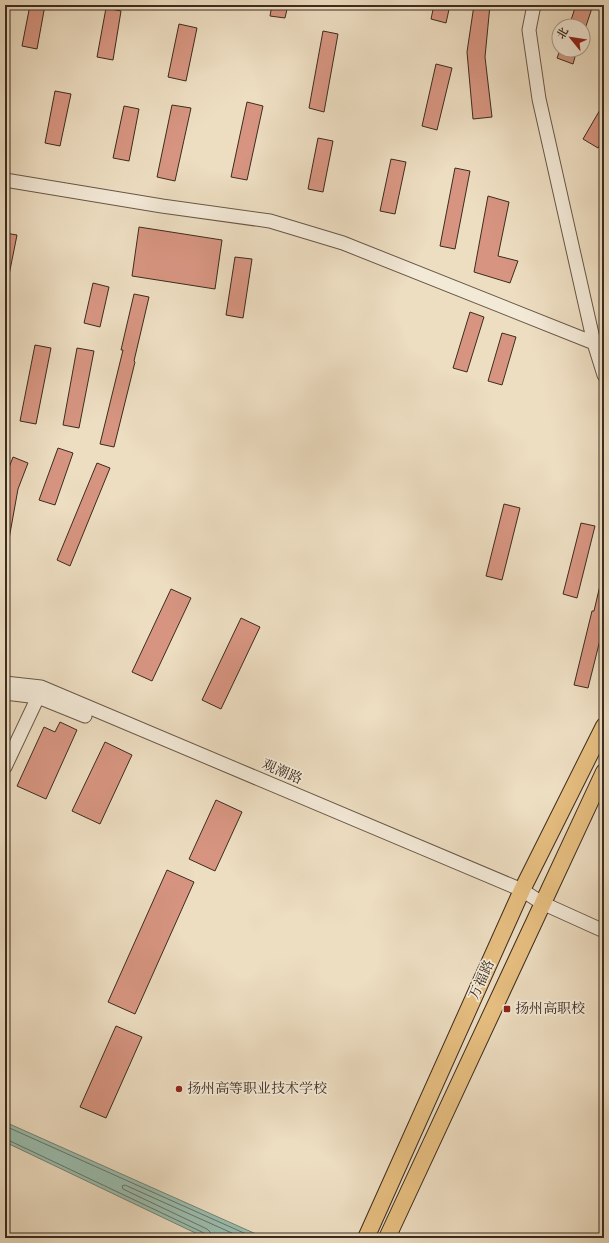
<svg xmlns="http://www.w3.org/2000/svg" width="609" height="1243" font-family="'IM FELL DW Pica','Noto Serif SC',serif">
  <rect width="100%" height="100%" fill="#edddc1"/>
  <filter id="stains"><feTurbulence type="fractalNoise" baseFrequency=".005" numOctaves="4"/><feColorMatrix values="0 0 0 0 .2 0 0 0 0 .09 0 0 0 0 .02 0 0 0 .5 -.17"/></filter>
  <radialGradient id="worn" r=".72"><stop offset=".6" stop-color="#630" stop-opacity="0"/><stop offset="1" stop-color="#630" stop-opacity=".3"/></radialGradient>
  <!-- water -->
  <path fill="#9abdae" stroke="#748374" d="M5,1122L265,1238H207L189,1230L5,1142Z"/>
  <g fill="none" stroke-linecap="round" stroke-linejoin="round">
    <!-- shore -->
    <path stroke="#6a7466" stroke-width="1" d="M5,1126L255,1238
      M5,1139L8,1140L204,1233L206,1235L207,1238
      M212,1238L211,1233L207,1229L123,1189L122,1186L125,1185L243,1238"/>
  </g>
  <!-- building -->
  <path fill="#d79581" stroke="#3b2c1e" d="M30,5H45L37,49L22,46Z
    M272,5H288L285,18L270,16Z
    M434,5H450L446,23L431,19Z
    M474,5H490L485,57L492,117L473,119L467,52Z
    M576,5H593L586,26H569Z
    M106,8L121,11L113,60L97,57Z
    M179,24L197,28L186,81L168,77Z
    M323,31L338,34L324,112L309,108Z
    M560,50H577L573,64L557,58Z
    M436,64L452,68L437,130L422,126Z
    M55,91L71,94L60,146L45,143Z
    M247,102L263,106L247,180L231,177Z
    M604,103V137L598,148L583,139Z
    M172,105L191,108L175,181L157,177Z
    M124,106L139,109L129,161L113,158Z
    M318,138L333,141L323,192L308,189Z
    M391,159L406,162L395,214L380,211Z
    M455,168L470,171L455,249L440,246Z
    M488,196L509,202L498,256L518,261L510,283L474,272Z
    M139,227L222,240L215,289L132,276Z
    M5,233L17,235L9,275H5Z
    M235,257L252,259L243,318L226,315Z
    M93,283L109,287L100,327L84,323Z
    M134,294L149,297L134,361L135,362L114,447L100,444L123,350H121Z
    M470,312L484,317L467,372L453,368Z
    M502,333L516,337L502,385L488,381Z
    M35,345L51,348L36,424L20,421Z
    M77,348L94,351L79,428L63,425Z
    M58,448L73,453L55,505L39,500Z
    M13,457L28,463L18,489L9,539H5V478Z
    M97,463L110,468L70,566L57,560Z
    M504,504L520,508L502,580L486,576Z
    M581,523L595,526L577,598L563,594Z
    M601,581H604V624L588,688L574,685L592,611H594Z
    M171,589L191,598L152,681L132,672Z
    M241,618L260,627L221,709L202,700Z
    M60,722L77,730L46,799L17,786L44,727L55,732Z
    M105,742L132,755L100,824L72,811Z
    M216,800L242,812L215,871L189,859Z
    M167,870L194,882L135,1014L108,1002Z
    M116,1026L142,1037L106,1118L80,1107Z"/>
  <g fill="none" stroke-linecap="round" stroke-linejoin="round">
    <!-- minor casing -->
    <g stroke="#685847" stroke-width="15">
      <path id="minor" d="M534,5L529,30L539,99L594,343L604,375
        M5,180L162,206L270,221L343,243L594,343
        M5,683L41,687L522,890L542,903L604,931
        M5,693L38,697L85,716
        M5,767L38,697L40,689"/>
    </g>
    <!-- major casing -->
    <g stroke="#3b2c1e" stroke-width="18">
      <path id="major" d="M366,1238L522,890L604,726
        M387,1238L604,772"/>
    </g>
    <!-- minor -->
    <use href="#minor" stroke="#f3e9d7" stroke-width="13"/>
    <!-- major -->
    <use href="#major" stroke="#e6be80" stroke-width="16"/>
  </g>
  <!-- markers -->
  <g fill="#8f2418" stroke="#f3e9d7" stroke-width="1.5">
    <rect x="503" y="1005" width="8" height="8" rx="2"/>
    <circle cx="179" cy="1089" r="4"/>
  </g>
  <g text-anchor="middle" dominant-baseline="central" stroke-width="3.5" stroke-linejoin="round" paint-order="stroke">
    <!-- street labels -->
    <g font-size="14" fill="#3b2c1e" stroke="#f3e9d7">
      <text transform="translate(282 772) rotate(23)">观潮路</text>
      <text transform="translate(482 980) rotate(-66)">万福路</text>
    </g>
    <!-- poi labels -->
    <g font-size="14" fill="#3b2c1e" stroke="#f3e9d7" text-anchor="start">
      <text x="515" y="1009">扬州高职校</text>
      <text x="187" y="1089">扬州高等职业技术学校</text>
    </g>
  </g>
  <!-- margin -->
  <rect width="609" height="1243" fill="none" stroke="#edddc1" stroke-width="20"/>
  <rect x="6" y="6" width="597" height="1231" fill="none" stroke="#3b2c1e" stroke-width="2"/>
  <rect x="10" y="10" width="589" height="1223" fill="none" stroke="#3b2c1e"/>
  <!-- north arrow -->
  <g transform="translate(571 38) rotate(300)"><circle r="19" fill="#f3e9d7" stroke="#a99d8d"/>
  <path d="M0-3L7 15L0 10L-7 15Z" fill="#8f2418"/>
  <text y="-6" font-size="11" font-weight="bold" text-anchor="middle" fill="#3b2c1e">北</text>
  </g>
  <rect width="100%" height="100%" filter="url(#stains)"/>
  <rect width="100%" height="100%" fill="url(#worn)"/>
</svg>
